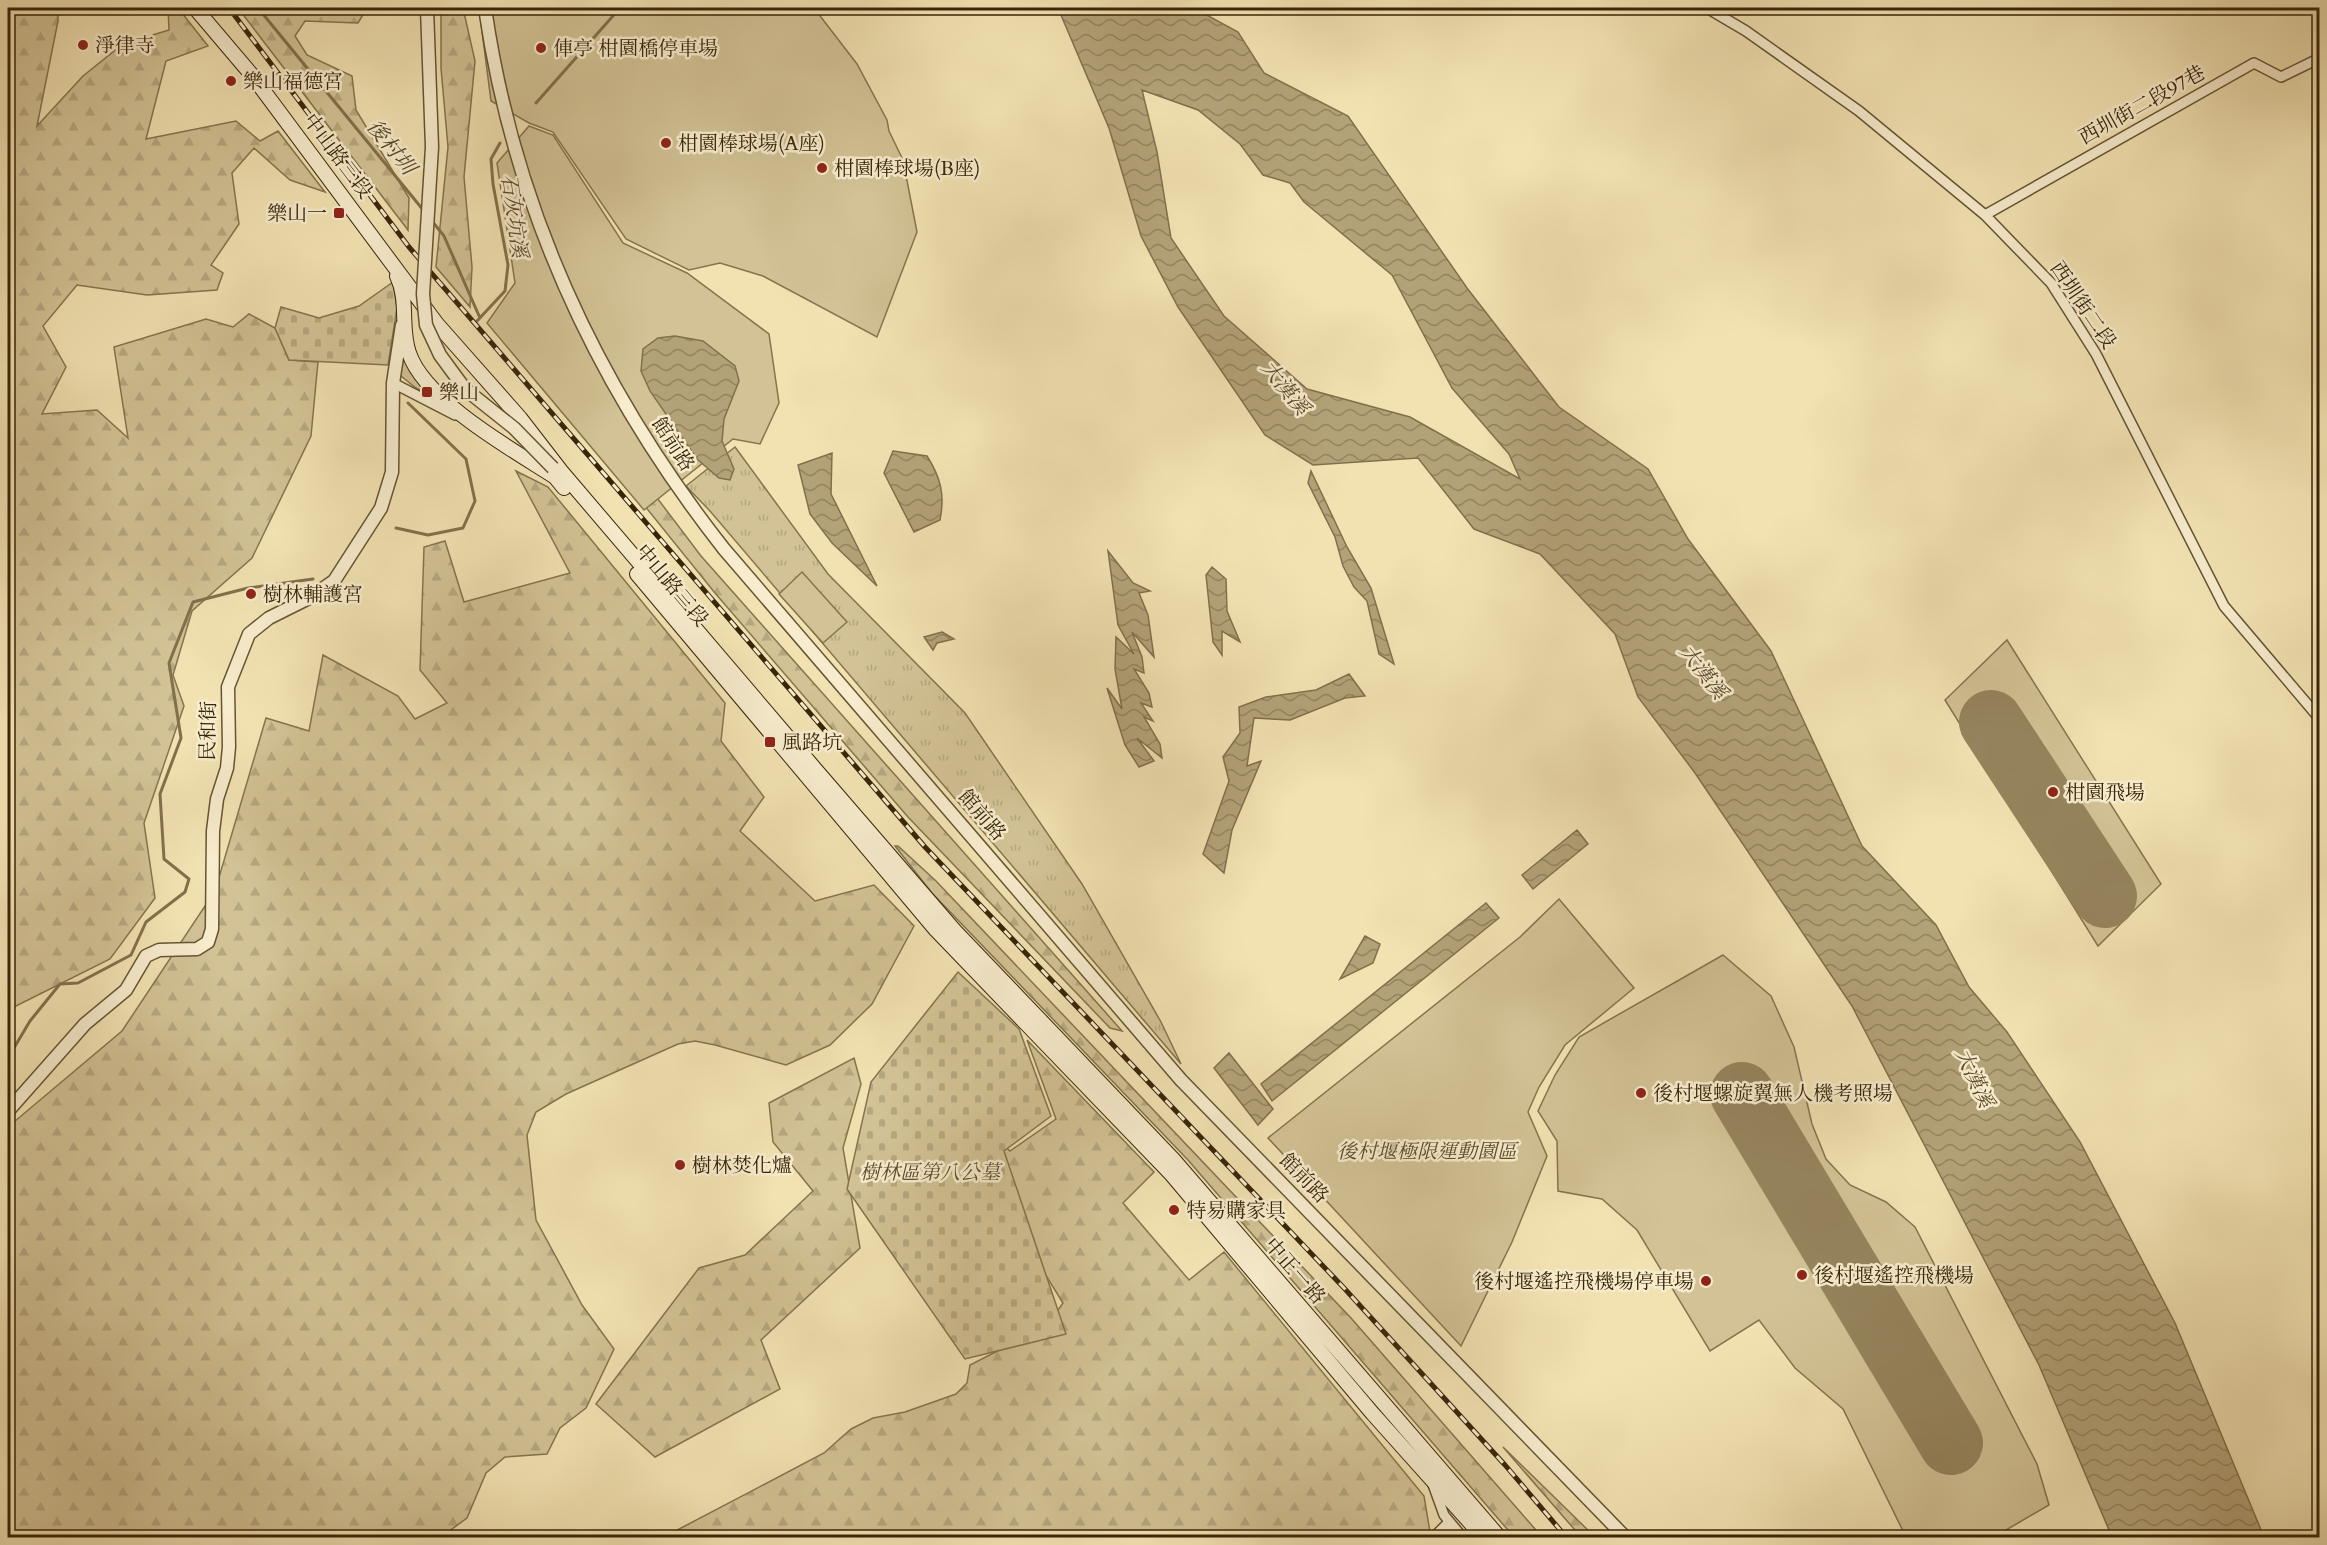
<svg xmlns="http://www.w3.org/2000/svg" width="2327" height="1545" font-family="Cardo,'Noto Serif TC',serif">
  <defs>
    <pattern id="grass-tufts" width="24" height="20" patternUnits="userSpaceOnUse" patternTransform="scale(1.5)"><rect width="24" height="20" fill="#d2c295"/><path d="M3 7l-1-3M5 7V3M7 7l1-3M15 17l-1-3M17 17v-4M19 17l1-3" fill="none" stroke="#b5a77f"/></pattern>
    <pattern id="forest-firs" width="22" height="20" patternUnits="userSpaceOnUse" patternTransform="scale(1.5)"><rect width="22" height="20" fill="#d2c295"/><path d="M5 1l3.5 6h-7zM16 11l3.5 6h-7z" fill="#b5a77f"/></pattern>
    <pattern id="cemetery-stones" width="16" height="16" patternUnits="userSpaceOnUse" patternTransform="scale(1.5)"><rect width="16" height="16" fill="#d2c295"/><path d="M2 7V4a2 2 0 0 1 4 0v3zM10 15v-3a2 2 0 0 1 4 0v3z" fill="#b5a77f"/></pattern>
    <pattern id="water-waves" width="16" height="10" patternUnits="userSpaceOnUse" patternTransform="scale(1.5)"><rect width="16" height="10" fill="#b3a278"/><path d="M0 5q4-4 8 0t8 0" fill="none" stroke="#938460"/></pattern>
  </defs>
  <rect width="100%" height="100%" fill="#f2e2b2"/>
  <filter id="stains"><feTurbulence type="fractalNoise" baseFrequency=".00333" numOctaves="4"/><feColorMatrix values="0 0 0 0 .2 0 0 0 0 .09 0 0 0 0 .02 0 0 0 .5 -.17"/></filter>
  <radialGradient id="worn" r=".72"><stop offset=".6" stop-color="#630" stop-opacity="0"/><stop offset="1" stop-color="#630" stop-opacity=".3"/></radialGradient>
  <!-- grass -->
  <path fill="url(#grass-tufts)" stroke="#85744e" stroke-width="1.5" d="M735,447L828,574L965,713L1082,884L1161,1022L1181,1064L710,511L686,486Z"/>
  <!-- forest -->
  <path fill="url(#forest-firs)" stroke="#85744e" stroke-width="1.5" d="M8,8H58V21L37,126L83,76L123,44L169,30L168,8H178L208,46L166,61L146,139L236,121L260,141L278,131L325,192L290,180L254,148L232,173L239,224L211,265L223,273L217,290L147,295L77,285L43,326L66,367L42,414L97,410L128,438L114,347L206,319L233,327L249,314L275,328L289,360L318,362L311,436L252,558L192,611L173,675L184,706L144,823L155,898L110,959L8,1010Z
    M238,8H367L358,23L305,21L295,36L307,55L352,76L356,110L409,198L408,230Z
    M441,8H463L475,61L464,177L472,267L470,307L436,267L448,147L441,68Z
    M552,391L608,433L701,556L1122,1031L1110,1028L908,817L715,593Z
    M516,471L548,487L725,703L721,741L764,797L740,831L815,901L874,885L914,926L872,1004L830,1045L786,1065L715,1045L695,1041L678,1044L566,1094L536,1112L527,1135L536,1220L582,1305L614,1349L586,1408L560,1428L547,1454L505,1457L486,1473L467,1518L441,1537H8V1127L122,1031L215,891L266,718L309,731L323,655L398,696L415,719L447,703L420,670L424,547L445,541L464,602L570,573Z
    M895,846H898L936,881L1351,1318L1542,1537H1514L1188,1160L932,893Z
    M1027,1040L1154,1172L1123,1203L1189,1280L1224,1252L1424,1496L1431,1538H662L824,1453L851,1429L873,1418L905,1412L956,1394L967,1383L970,1365L1047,1326L1063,1303L1037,1261L986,1128L1010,1151L1056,1119Z
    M854,1058L861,1084L843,1148L860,1248L761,1340L780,1389L655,1457L596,1404L699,1268L745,1255L813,1191L773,1142L769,1103Z
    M1503,1447L1595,1537H1581Z"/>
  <!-- cemetery -->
  <path fill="url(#cemetery-stones)" stroke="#85744e" stroke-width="1.5" d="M393,282L397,308L388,365L289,360L275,328L281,307L319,318L359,306Z
    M958,972L1019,1029L1051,1116L1004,1151L1066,1334L965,1359L847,1189L871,1082Z"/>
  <!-- green -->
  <path fill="#d2c295" stroke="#85744e" stroke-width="1.5" d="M479,8H814L857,64L887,120L889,131L903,160L917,232L877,337L763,276L720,263L689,270L626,239L553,132L529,123L491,101Z
    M529,126L553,135L623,243L687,273L769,334L779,403L760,444L733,439L644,510L487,323L515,283L497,163Z
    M401,351L443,402L416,388L401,376Z
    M802,572L847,622L823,643L779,594Z
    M2007,640L2161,884L2098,946L1945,700Z
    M1559,899L1634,988L1565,1045L1539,1087L1528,1112L1547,1156L1512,1242L1461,1346L1268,1138L1520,937Z
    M1723,955L1771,996L1794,1047L1812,1124L1826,1159L1850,1185L1886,1202L1915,1227L2037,1464L2049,1505L1994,1537H1906L1843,1409L1795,1368L1759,1320L1710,1351L1637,1230L1602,1199L1558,1191L1557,1141L1538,1111L1555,1075L1579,1037Z"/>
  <!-- water -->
  <path fill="url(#water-waves)" stroke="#82704b" stroke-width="1.5" fill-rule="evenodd" d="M1058,8H1194L1238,32L1264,73L1348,116L1467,288L1559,407L1648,469L1688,539L1771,651L1862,846L1936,925L1969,987L2007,1032L2080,1142L2175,1323L2264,1537H2112L2039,1365L1852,1006L1695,773L1638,697L1615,634L1540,554L1474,529L1418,458L1313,465L1265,435L1178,307L1141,236L1109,128ZM1142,90L1198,110L1240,144L1263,175L1290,183L1304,202L1392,275L1452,388L1509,454L1520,479L1410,417L1307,389L1224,316L1171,238L1157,152Z
    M675,336L703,341L735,366L739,381L724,419L722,441L734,469L730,480L719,478L697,459L650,391L641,371L643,349L658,338Z
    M893,451L927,456C941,478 945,495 940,520L914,532L884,473Z
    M832,453L831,494L877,586L832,543L810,514L798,465Z
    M1311,471L1347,547L1371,588L1394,664L1379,654L1367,601L1354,587L1343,566L1335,537L1308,483Z
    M1108,551L1133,583L1150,591L1139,593L1148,615L1154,657L1132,632L1142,657L1144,673L1134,669L1149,693L1152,707L1141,703L1153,721L1144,717L1160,744L1162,758L1137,738L1154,761L1139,767L1125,745L1107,688L1122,709L1115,669L1116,637L1134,654L1118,625Z
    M1212,567L1226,579L1227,611L1240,642L1222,631V655L1213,642L1206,575Z
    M942,632L954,639L937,643L933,650L924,637Z
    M1349,674L1365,696L1345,698L1290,720L1254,718L1247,766L1261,761L1232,830L1224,873L1203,854L1229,781L1223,757L1240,733L1239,707L1266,697L1316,690Z
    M1577,830L1588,844L1533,889L1522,875Z
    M1486,903L1499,918L1272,1101L1261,1084Z
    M1365,936L1380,944L1373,963L1340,979Z
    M1229,1053L1273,1109L1258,1125L1214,1068Z"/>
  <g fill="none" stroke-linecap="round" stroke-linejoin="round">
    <!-- stream -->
    <path stroke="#82704b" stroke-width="3" d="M258,8L424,211
      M536,103L620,8
      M432,221L444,236L480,318
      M477,321L505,291L508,265L493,184L491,159L500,143
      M396,528L428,535L463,528L475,501L466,459L408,403
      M8,1058L30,1021L60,984L78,983L131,955L146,922L185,892L189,879L164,859L160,794L181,738L169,663L193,602L248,588L313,579"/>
    <!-- runway -->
    <path stroke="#95845d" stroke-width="64" d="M1991,722L2105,896
      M1742,1094L1951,1443"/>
    <!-- minor casing -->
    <g stroke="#665432" stroke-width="12">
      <path id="minor" d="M1707,8L1746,31L1859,111L1985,215L2051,283L2096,354L2224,606L2320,719
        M1985,215L2254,63L2281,77L2320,58
        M393,383L455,415
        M1441,1469L1431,1479L1444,1515L1463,1538
        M1433,1538L1449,1522
        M1446,1538L1449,1522"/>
    </g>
    <!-- tertiary casing -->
    <g stroke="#665432" stroke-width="15">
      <path id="tertiary" d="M485,8C514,209 599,390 724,549L1181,1080L1626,1538
        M8,1111L85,1024L126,990L146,956L159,950L197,949L208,942L212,929L213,831L217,799L227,768L229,747L228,687L249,634L269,618L311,597L334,581L381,508L392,472L393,383L402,325"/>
    </g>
    <!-- secondary casing -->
    <g stroke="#382508" stroke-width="16">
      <path id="secondary" d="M195,8L251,74L437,324L520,418L561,471L815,769L955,931L1173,1159L1500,1538
        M397,276C409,301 400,328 409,353C425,401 513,450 555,477L564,488
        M637,574L936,930L1172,1175L1373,1414L1484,1538"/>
    </g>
    <!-- minor -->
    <use href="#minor" stroke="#f7eccd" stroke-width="9"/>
    <!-- tertiary -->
    <use href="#tertiary" stroke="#f7eccd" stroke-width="12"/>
    <!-- secondary -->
    <use href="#secondary" stroke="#f7eccd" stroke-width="14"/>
    <!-- rail casing -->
    <g stroke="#382508" stroke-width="5">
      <path id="rail" d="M229,8L409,247L925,847L1344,1288L1505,1465L1567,1538"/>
    </g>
    <!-- rail -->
    <use href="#rail" stroke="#f7eccd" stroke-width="3" stroke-dasharray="9" stroke-linecap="butt"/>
    <!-- tertiary-bridge casing -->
    <g stroke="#665432" stroke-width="15" stroke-linecap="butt">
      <path id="tertiary-bridge" d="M427,8L432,147L423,294L426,325L440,355L465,389L514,428L553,468"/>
    </g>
    <!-- tertiary-bridge -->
    <use href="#tertiary-bridge" stroke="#f7eccd" stroke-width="12"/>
  </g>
  <!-- markers -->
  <g fill="#8f2418" stroke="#f7eccd" stroke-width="2">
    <circle cx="83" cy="45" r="6"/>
    <circle cx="541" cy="48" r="6"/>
    <circle cx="231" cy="81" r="6"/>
    <circle cx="666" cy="143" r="6"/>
    <circle cx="822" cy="168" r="6"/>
    <rect x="333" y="207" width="12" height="12" rx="3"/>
    <rect x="421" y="386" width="12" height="12" rx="3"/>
    <circle cx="251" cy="594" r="6"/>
    <rect x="764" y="736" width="12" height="12" rx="3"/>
    <circle cx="2053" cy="792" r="6"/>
    <circle cx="1641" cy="1093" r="6"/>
    <circle cx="680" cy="1165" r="6"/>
    <circle cx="1174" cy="1210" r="6"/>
    <circle cx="1802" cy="1275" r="6"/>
    <circle cx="1706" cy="1281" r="6"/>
  </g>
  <g text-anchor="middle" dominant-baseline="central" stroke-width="5" stroke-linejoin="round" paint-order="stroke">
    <!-- poi labels -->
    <g font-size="20" fill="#382508" stroke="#f7eccd" text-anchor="start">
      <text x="95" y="45">淨律寺</text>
      <text x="553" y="48">俥亭 柑園橋停車場</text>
      <text x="243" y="81">樂山福德宮</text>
      <text x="678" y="143">柑園棒球場(A座)</text>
      <text x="834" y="168">柑園棒球場(B座)</text>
      <text x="327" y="213" text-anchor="end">樂山一</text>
      <text x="439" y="392">樂山</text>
      <text x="263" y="594">樹林輔護宮</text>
      <text x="782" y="742">風路坑</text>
      <text x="2065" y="792">柑園飛場</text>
      <text x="1653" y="1093">後村堰螺旋翼無人機考照場</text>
      <text x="692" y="1165">樹林焚化爐</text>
      <text x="1186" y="1210">特易購家具</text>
      <text x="1814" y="1275">後村堰遙控飛機場</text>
      <text x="1694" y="1281" text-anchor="end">後村堰遙控飛機場停車場</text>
    </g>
    <!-- street labels -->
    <g font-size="20" fill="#382508" stroke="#f7eccd">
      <text transform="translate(2142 105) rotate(-29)">西圳街二段97巷</text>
      <text transform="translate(338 156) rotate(53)">中山路三段</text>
      <text transform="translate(2083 305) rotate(56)">西圳街二段</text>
      <text transform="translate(673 444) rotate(57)">館前路</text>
      <text transform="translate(672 585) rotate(50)">中山路三段</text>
      <text transform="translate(208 731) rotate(-89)">民和街</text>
      <text transform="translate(982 815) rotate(49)">館前路</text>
      <text transform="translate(1304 1178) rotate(46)">館前路</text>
      <text transform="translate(1295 1271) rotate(49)">中正一路</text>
    </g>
    <!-- park labels -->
    <g font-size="20" font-style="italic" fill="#5e4c2b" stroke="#f7eccd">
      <text x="1427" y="1151">後村堰極限運動園區</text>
      <text x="930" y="1172">樹林區第八公墓</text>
    </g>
    <!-- water labels -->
    <g font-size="21" font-style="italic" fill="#5d4a2a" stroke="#f7eccd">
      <text transform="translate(391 147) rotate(51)">後村圳</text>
      <text transform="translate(514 216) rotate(82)">石灰坑溪</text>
      <text transform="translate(1285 388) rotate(51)">大漢溪</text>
      <text transform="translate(1703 672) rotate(52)">大漢溪</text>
      <text transform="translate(1974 1078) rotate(65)">大漢溪</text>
    </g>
  </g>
  <!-- margin -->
  <rect width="2327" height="1545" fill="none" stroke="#f2e2b2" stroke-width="30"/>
  <rect x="9" y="9" width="2309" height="1527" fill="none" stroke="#382508" stroke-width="3"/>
  <rect x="15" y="15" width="2297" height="1515" fill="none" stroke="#382508" stroke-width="1.5"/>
  <rect width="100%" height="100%" filter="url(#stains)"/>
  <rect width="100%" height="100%" fill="url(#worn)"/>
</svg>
